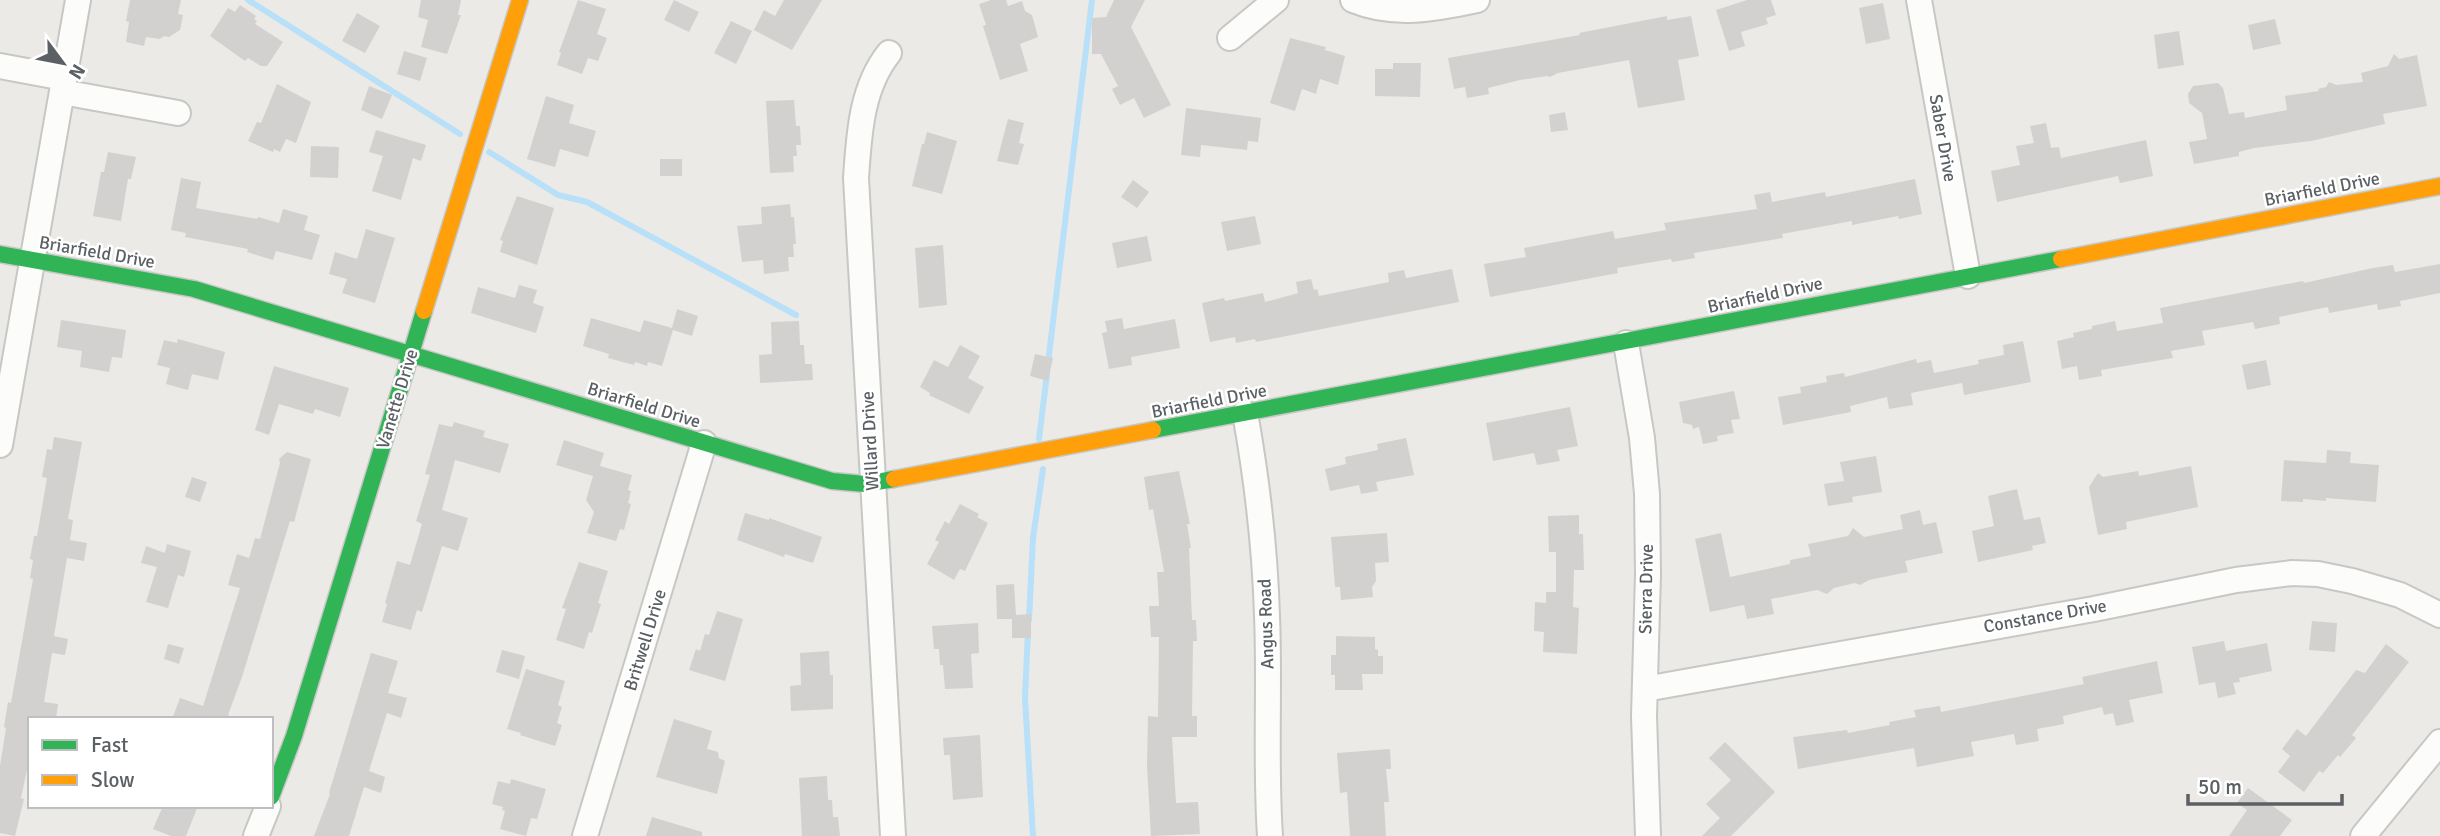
<svg xmlns="http://www.w3.org/2000/svg" width="2440" height="836" font-family="Signika,sans-serif">
  <rect width="100%" height="100%" fill="#ebeae6"/>
  <g fill="none" stroke-linecap="round" stroke-linejoin="round">
    <!-- stream -->
    <path stroke="#b8e0f8" stroke-width="6" d="M248,0L460,134
      M489,152L558,195L587,202L796,315
      M1048,363L1092,0
      M1039,439L1047,374
      M1029,620L1033,538L1043,469
      M1028,631L1025,698L1033,836"/>
  </g>
  <!-- building -->
  <path fill="#d2d1cf" d="M130,0H181L178,14L183,15L180,30L169,37L164,36L160,39L146,37L144,46L126,42L129,22L126,21Z
    M421,0H461L458,15H461L447,54L421,47L428,20L418,17Z
    M578,0L606,9L597,34L607,38L598,61L588,58L582,74L557,65L561,53L559,52Z
    M674,0L699,12L689,32L664,20Z
    M784,0H822L792,50L754,30L764,10L775,16Z
    M991,0H1006L1008,6L1022,1L1025,11L1032,15L1038,37L1020,44L1028,71L1000,80L983,26L986,25L979,4Z
    M1114,0H1145L1131,27L1171,105L1144,118L1134,98L1120,105L1112,89L1118,86L1101,54H1092V18L1106,17Z
    M1747,0H1771L1776,15L1766,18L1768,24L1741,32L1745,46L1729,51L1716,10Z
    M1883,3L1890,39L1866,44L1859,8Z
    M240,5L256,16L254,19L257,21L255,24L283,42L267,66H261L248,58L245,61L210,36L228,8L235,12Z
    M357,13L380,26L365,53L342,41Z
    M1667,16V20L1691,16L1699,56L1678,60L1685,100L1638,108L1629,60L1558,73L1550,77L1547,76L1520,80L1488,88L1489,94L1467,98L1465,87L1454,89L1448,58L1580,35L1579,33Z
    M2275,19L2281,44L2253,50L2248,25Z
    M731,21L752,31L736,64L714,53Z
    M2179,31L2184,65L2158,69L2154,35Z
    M1290,38L1326,47L1325,50L1345,56L1338,85L1320,79L1316,94L1302,89L1295,111L1270,103Z
    M404,51L427,58L420,81L397,74Z
    M2394,54L2399,59L2417,55L2427,106L2383,114L2385,124L2311,141L2254,148L2239,152V156L2194,164L2189,142L2207,139L2202,113L2189,103L2188,94L2193,86L2218,83L2223,88L2229,114L2244,112L2245,118L2287,110L2285,96L2319,91L2318,89L2326,87L2329,82L2336,85L2363,82L2361,73L2388,66Z
    M1393,63H1421L1420,97L1375,96V69H1393Z
    M277,84L311,102L296,143L286,139L280,152L274,149L273,152L248,141L257,122L261,123Z
    M369,86L392,95L382,119L361,110Z
    M546,96L574,105L569,123L596,131L588,157L560,149L555,167L527,159Z
    M794,100L796,126H800L801,145H796L797,156H793L794,172L770,173L766,101Z
    M1186,108L1261,118L1258,142L1248,141L1247,150L1201,145L1200,157L1181,155Z
    M1565,112L1568,130L1551,132L1549,115Z
    M1008,119L1024,123L1019,143L1024,144L1018,165L997,161Z
    M2046,123L2051,148L2059,147L2061,158L2146,140L2153,176L2120,183L2118,176L1997,202L1991,171L2020,165L2016,146L2034,143L2030,126Z
    M376,130L426,145L421,161L413,158L401,200L372,191L383,156L369,152Z
    M927,132L957,141L942,194L912,186L922,144H924Z
    M311,146L339,147L338,178L310,177Z
    M108,152L136,157L131,179H128L121,221L93,216L101,172H104Z
    M660,159H682V176H660Z
    M181,178L201,182L196,208L257,219L258,217L279,223L283,209L308,216L304,230L320,235L312,260L276,251L273,260L247,252L248,249L185,237L186,233L171,230Z
    M1915,179L1922,214L1899,219L1898,216L1852,225V221L1782,234L1783,238L1694,253L1695,258L1672,262L1671,259L1617,268L1618,273L1490,297L1484,264L1526,257L1524,248L1613,231L1615,239L1666,230L1664,223L1757,209L1754,195L1770,192L1772,202L1825,192L1826,197Z
    M1133,180L1149,192L1137,208L1121,197Z
    M517,196L554,208L537,265L500,252L503,241L500,240Z
    M790,204L791,217H794L796,244H793L794,257H788L789,271L764,274L763,260L742,262L737,226L762,224L761,207Z
    M1255,216L1261,244L1227,251L1221,222Z
    M366,229L395,238L375,303L342,293L347,279L329,274L335,252L357,259Z
    M1147,236L1152,261L1117,268L1112,243Z
    M943,245L947,305L919,308L915,248Z
    M2440,264V293L2400,301L2401,306L2378,310L2377,304L2329,313L2328,307L2279,317L2280,324L2255,329L2253,322L2202,331L2205,345L2171,351L2173,358L2101,370L2102,376L2079,380L2077,366L2062,369L2057,341L2074,337L2073,333L2092,329V326L2115,321L2117,331L2163,323L2160,308L2303,281L2304,283L2373,268L2393,265L2395,272Z
    M1452,269L1459,302L1256,342L1255,339L1236,343L1235,337L1210,342L1202,303L1224,298L1225,301L1263,293L1265,302L1295,294L1298,293L1296,282L1311,279L1314,290L1317,289L1319,296L1389,282L1388,273L1404,270L1406,278Z
    M519,285L537,290L533,303L544,307L536,333L471,313L478,287L515,298Z
    M677,309L698,316L692,336L673,330L662,366L648,362L647,366L635,362L634,365L608,358L609,354L583,346L591,318L640,332L644,320L672,328Z
    M1122,318L1124,329L1175,319L1180,348L1131,357L1132,365L1109,369L1102,333L1107,332L1105,321Z
    M61,320L126,330L122,358L112,357L109,372L80,367L82,351L57,347Z
    M799,321L800,345H804L805,364H812L813,380L760,383L759,355L772,354L771,322Z
    M178,339L225,352L218,380L192,374L188,390L166,384L170,368L157,365L164,340L177,343Z
    M2023,341L2031,382L1964,395L1962,383L1911,393L1913,405L1889,409L1887,397L1850,406L1851,412L1783,425L1778,397L1801,393L1800,387L1827,382L1826,376L1844,373L1845,377L1916,359L1917,363L1931,360L1934,373L1979,364L1978,360L2004,355L2003,345Z
    M960,345L980,356L968,378L984,387L969,414L929,395L930,393L920,387L934,360L948,367Z
    M1035,354L1053,358L1048,381L1030,376Z
    M2266,360L2271,385L2247,390L2242,365Z
    M274,366L349,388L340,417L315,409L313,414L279,404L269,435L255,430Z
    M1734,391L1740,419L1731,420L1734,433L1717,436L1718,441L1703,444L1699,427L1693,429L1692,425L1683,423L1679,402Z
    M1570,407L1578,446L1557,450L1560,461L1537,465L1534,453L1493,461L1486,423Z
    M454,422L485,431L483,437L509,444L500,473L455,460L442,510L468,518L458,551L442,546L422,612L417,610L411,630L382,622L387,604L385,603L397,561L410,565L422,524L416,521L430,475L425,474L439,424L452,427Z
    M54,437L82,442L68,519L73,520L70,540L87,543L84,561L67,558L54,636L68,639L65,655L52,653L44,702L58,704L56,719H30V756L21,798L24,799L15,836L0,833V766L6,728L4,727L8,702L11,703L33,579L30,578L33,560L30,559L34,536H37L47,478L42,477L47,449L52,450Z
    M1406,438L1414,475L1376,482L1378,491L1361,494L1359,485L1330,491L1325,469L1346,464L1345,457L1378,450L1377,444Z
    M564,440L604,453L600,466L632,475L628,490L631,491L628,503L631,504L624,530L620,529L616,541L587,533L594,512L586,500L593,476L556,465Z
    M2327,450L2351,452L2350,463L2379,465L2376,502L2326,498V501L2303,499V502L2281,501L2284,460L2326,463Z
    M287,452L311,459L294,522L290,521L242,677L228,715L232,717V719H172L180,698L203,706L240,588L228,585L237,554L249,558L255,538L260,539L280,463L279,459Z
    M1876,456L1882,492L1852,497L1853,502L1828,506L1824,484L1844,481L1840,462Z
    M2191,466L2198,507L2126,522L2127,529L2098,535L2089,487L2098,473L2103,477L2138,471L2139,476Z
    M1179,471L1190,524H1187L1191,548H1189L1192,620H1196L1197,641H1193L1192,716H1197V737H1172L1176,803L1198,802L1200,834L1151,836L1147,766L1148,716L1158,717L1159,637H1151L1149,606H1159L1157,572H1164L1153,509L1149,510L1144,477Z
    M192,477L207,482L200,502L185,497Z
    M2017,489L2024,520L2040,517L2046,543L2032,546L2033,550L1978,562L1972,531L1994,526L1988,496Z
    M960,504L979,514L977,517L988,523L965,571L960,569L954,580L927,564L939,542L935,540L945,521L949,524Z
    M1920,510L1923,525L1936,522L1943,553L1905,561L1908,572L1869,580L1860,585L1855,583L1834,588L1827,594L1817,590L1771,599L1774,614L1747,619L1744,605L1710,612L1695,539L1721,533L1730,577L1790,564V560L1811,556L1808,544L1848,536L1853,528L1864,537L1903,529L1900,515Z
    M745,513L769,520V518L822,537L813,563L785,554L784,557L737,540Z
    M1579,515V534H1583L1584,570H1574L1573,607L1579,608L1577,654L1543,652L1544,632L1534,631L1535,602L1546,603V592H1556V552H1549L1548,516Z
    M1387,533L1389,562L1375,563L1376,581L1372,587L1373,597L1341,600L1340,587H1335L1331,537Z
    M167,544L191,551L184,577L178,575L168,608L146,602L157,567L141,563L146,546L165,553Z
    M579,562L608,571L598,603L601,604L592,633L589,632L584,649L556,640L566,609L562,608Z
    M1014,584L1016,615L1031,614V638H1012V619H997L996,585Z
    M717,611L743,619L725,681L689,670L696,649L700,651L705,634L709,635Z
    M2312,621L2337,623L2335,652L2309,650Z
    M978,623L979,653L971,654L973,688L945,689L943,665H940L939,649H934L932,626Z
    M1336,636L1375,637V649L1378,650V656H1383V674H1362L1363,690H1335V675H1331V655H1336Z
    M2224,641L2226,651L2267,643L2272,671L2239,678L2240,682L2233,683L2236,694L2218,698L2215,682L2199,685L2192,647Z
    M168,644L184,648L179,664L164,659Z
    M2386,644L2409,662L2352,735L2356,738L2340,757L2338,755L2323,773L2319,771L2304,792L2278,772L2290,756L2282,749L2297,729L2306,736L2356,670L2365,673Z
    M502,650L525,656L519,679L496,672Z
    M829,651L830,675H833V709L791,711L790,686L801,685L800,653Z
    M371,653L398,661L388,693L407,698L401,718L387,713L369,771L385,777L381,793L364,787L349,836H314L330,794L329,793Z
    M2157,661L2163,693L2129,700L2134,722L2116,726L2113,713L2104,715L2102,707L2063,716L2064,724L2037,729L2039,741L2016,745L2014,734L1971,742L1974,756L1917,767L1914,748L1798,769L1793,737L1847,730L1848,733L1890,725L1889,722L1916,717L1914,710L1940,706L1941,712L2084,684L2082,677Z
    M526,669L565,681L558,705L562,707L557,723L562,725L555,746L520,735L521,733L507,729Z
    M674,719L712,731L707,749L718,752L719,758L725,761L717,794L656,777Z
    M980,735L983,797L953,800L950,755H944L943,738Z
    M1725,742L1775,792L1731,836H1702L1720,818L1706,804L1731,780L1709,758Z
    M1390,749L1391,769H1386L1389,802H1384L1386,836H1350L1347,792L1340,793L1337,753Z
    M827,776L828,800H832L833,817H838L840,836H802L799,778Z
    M511,779L546,789L537,819L531,818L526,836L500,829L505,811L502,810L503,807L492,804L498,781L510,784Z
    M2248,788L2292,820L2280,836H2229L2247,810L2237,803Z
    M163,806H198L186,836H171L153,829Z
    M652,817L702,832V836H646Z"/>
  <g fill="none" stroke-linecap="round" stroke-linejoin="round">
    <!-- street casing -->
    <g stroke="#c7c7c6" stroke-width="28">
      <path id="street" d="M1353,0C1394,17 1435,9 1477,0
        M1919,0L1968,276
        M1230,38L1276,0
        M889,53C861,88 859,135 856,178L893,836
        M0,66L64,78
        M62,92L178,113
        M1626,343L1642,438L1647,494L1648,574L1644,716L1648,836
        M1245,413C1257,480 1265,548 1267,616C1270,689 1265,763 1270,836
        M0,445L78,0
        M1645,689L2094,609L2236,580L2292,573L2318,574L2352,581L2400,595L2440,615
        M256,836L268,806
        M585,836L704,443
        M2363,836L2440,742"/>
    </g>
    <!-- fast casing -->
    <g stroke="#c7c7c6" stroke-width="19">
      <path id="fast" d="M0,254L194,289L832,481L865,484L894,479
        M1153,430C1455,372 1758,318 2061,259
        M271,797L294,736L424,311"/>
    </g>
    <!-- slow casing -->
    <g stroke="#c7c7c6" stroke-width="19">
      <path id="slow" d="M2061,259L2440,186
        M424,311L520,0
        M894,479L1153,430"/>
    </g>
    <!-- street -->
    <use href="#street" stroke="#fcfcfb" stroke-width="24"/>
    <!-- fast -->
    <use href="#fast" stroke="#30b455" stroke-width="16"/>
    <!-- slow -->
    <use href="#slow" stroke="#ff9f0a" stroke-width="16"/>
  </g>
  <g text-anchor="middle" dominant-baseline="central" stroke-width="5" stroke-linejoin="round" paint-order="stroke">
    <!-- street labels -->
    <g font-size="18" fill="#5b6064" stroke="#fff">
      <text transform="translate(1943 138) rotate(80)">Saber Drive</text>
      <text transform="translate(2322 189) rotate(-11)">Briarfield Drive</text>
      <text transform="translate(97 252) rotate(10)">Briarfield Drive</text>
      <text transform="translate(1765 295) rotate(-12)">Briarfield Drive</text>
      <text transform="translate(397 399) rotate(-73)">Vanette Drive</text>
      <text transform="translate(1209 401) rotate(-11)">Briarfield Drive</text>
      <text transform="translate(644 405) rotate(17)">Briarfield Drive</text>
      <text transform="translate(870 441) rotate(-93)">Willard Drive</text>
      <text transform="translate(1646 589) rotate(-89)">Sierra Drive</text>
      <text transform="translate(2045 616) rotate(-10)">Constance Drive</text>
      <text transform="translate(1266 624) rotate(-92)">Angus Road</text>
      <text transform="translate(645 640) rotate(-73)">Britwell Drive</text>
    </g>
  </g>
  <!-- legend -->
  <rect x="28" y="717" width="245" height="91" fill="#ffffff" stroke="#bdbfc1" stroke-width="2"/>
  <rect x="42" y="740" width="35" height="10" fill="#30b455" stroke="#bdbfc1" stroke-width="2"/>
  <text x="91" y="752" font-size="21" fill="#5b6064">Fast</text>
  <rect x="42" y="775" width="35" height="10" fill="#ff9f0a" stroke="#bdbfc1" stroke-width="2"/>
  <text x="91" y="787" font-size="21" fill="#5b6064">Slow</text>
  <!-- north arrow -->
  <g transform="translate(63 63) rotate(122)" stroke="#ffffff" stroke-width="5" paint-order="stroke">
  <path d="M0-5L12 26L0 18L-12 26Z" fill="#5b6064"/>
  <text y="-10" font-size="19" font-weight="bold" text-anchor="middle" fill="#5b6064">N</text>
  </g>
  <!-- scale -->
  <path d="M2188 794v10h154v-10" fill="none" stroke="#5b6064" stroke-width="3.5"/>
  <text x="2198" y="794" font-size="21" fill="#5b6064" stroke="#ffffff" stroke-width="5" paint-order="stroke">50 m</text>
</svg>
